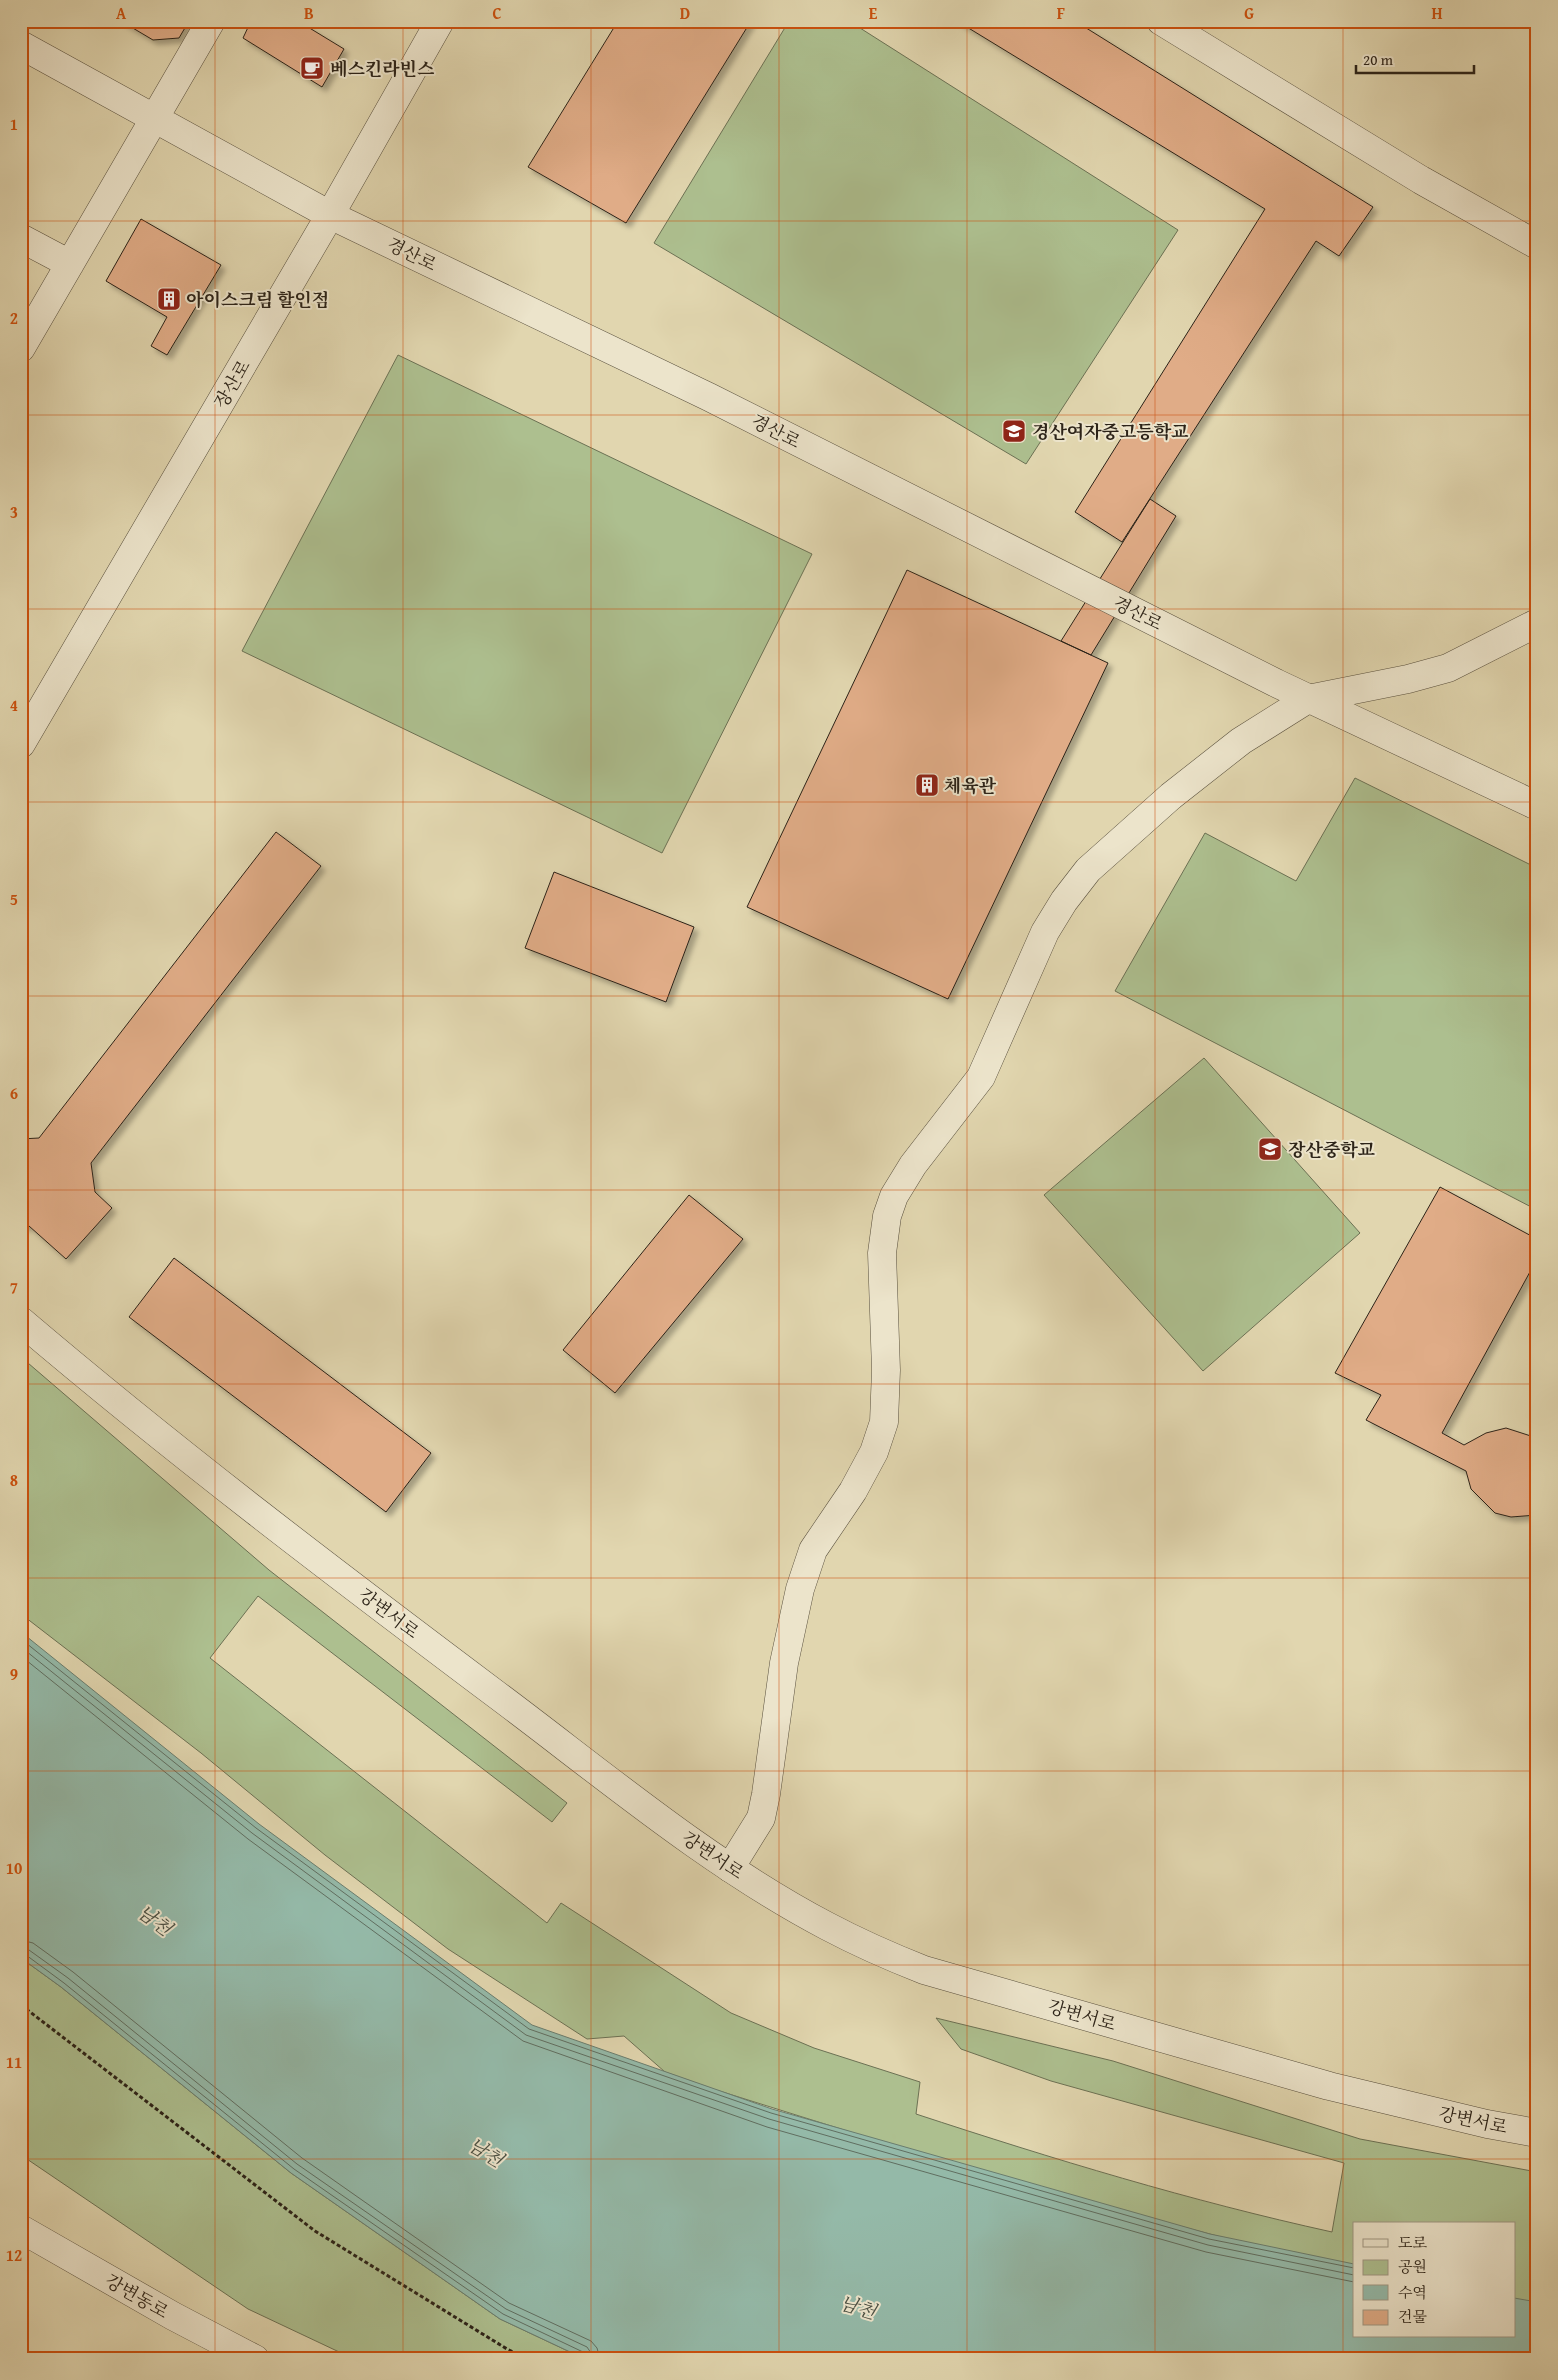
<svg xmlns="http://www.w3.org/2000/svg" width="1558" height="2380" font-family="'Gentium Book Plus','Noto Serif KR',serif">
  <defs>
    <filter id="shadow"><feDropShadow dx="4.5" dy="4.5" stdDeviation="2.5" flood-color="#0004"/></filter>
  </defs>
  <rect width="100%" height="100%" fill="#e1d6af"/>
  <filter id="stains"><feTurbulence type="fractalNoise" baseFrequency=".004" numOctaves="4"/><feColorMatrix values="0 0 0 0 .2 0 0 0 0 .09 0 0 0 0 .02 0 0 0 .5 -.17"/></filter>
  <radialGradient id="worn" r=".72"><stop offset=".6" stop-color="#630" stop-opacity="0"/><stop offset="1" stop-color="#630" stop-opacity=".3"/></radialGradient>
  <!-- green -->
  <path fill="#adbf8f" stroke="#6c7154" d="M789,21H849L1178,230L1026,464L654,243Z
    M398,355L812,554L662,853L242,651Z
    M1355,778L1537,868V1210L1115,991L1205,833L1296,881Z
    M1204,1058L1360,1233L1203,1371L1044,1195Z
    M21,1357L269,1570L567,1803L552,1822L258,1596L210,1658L547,1923L561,1903L731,2013L814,2048L920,2082L916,2114C1053,2159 1191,2201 1332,2232L1344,2163L1051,2081L961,2049L936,2018L1113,2061L1360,2139L1537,2172V2308L1514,2303V2224H1354V2272L1088,2202L860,2135L713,2089L665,2072L624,2036L587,2039L448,1949L325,1855L201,1753L21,1614Z
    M21,1958L61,1987L291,2173L500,2319L585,2359H354L248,2309L21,2155Z"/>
  <!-- water -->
  <path fill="#94b9a8" stroke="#6a7d6e" d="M21,1632L259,1824L532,2025L772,2109L1210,2234L1354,2264V2336H1514V2298L1537,2302V2359H585L500,2319L291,2173L61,1987L21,1958Z"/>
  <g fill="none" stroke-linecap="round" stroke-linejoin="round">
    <!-- shore -->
    <path stroke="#606e60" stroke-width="1" d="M21,1639L256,1828L529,2029L771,2113L1209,2239L1354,2268
      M21,1647L252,1833L526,2035L769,2119L1208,2245L1354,2275
      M21,1656L248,1839L523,2041L767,2127L1206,2252L1354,2282
      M21,1940L33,1943L73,1972L302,2158L509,2303L591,2341L597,2348L600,2359
      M21,1948L29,1950L68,1978L297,2164L506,2309L587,2347L591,2353L592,2359
      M21,1954L26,1955L64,1983L294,2169L503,2314L583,2352L586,2359"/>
  </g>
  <!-- building -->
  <path fill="#e0ac87" stroke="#2c2318" filter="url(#shadow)" d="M121,21H189L179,38L153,40Z
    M251,21H298L344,49L322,87L243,38Z
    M618,21H751L626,223L528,167Z
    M957,21H1075L1373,207L1339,256L1316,241L1122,542L1075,512L1265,209Z
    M141,219L221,265L167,355L151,346L167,317L106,281Z
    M1150,499L1176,516L1091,655L1061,641Z
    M907,570L1108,663L948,999L747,907Z
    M276,832L321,866L91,1163L95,1192L112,1208L66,1259L29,1226H21V1139L39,1138Z
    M554,872L694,927L666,1002L525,948Z
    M1440,1187L1537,1239V1259L1442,1433L1464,1445L1486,1433L1506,1428L1537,1438V1515L1511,1517L1495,1513L1471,1489L1466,1471L1366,1420L1381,1395L1335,1373Z
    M689,1195L743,1239L615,1393L563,1350Z
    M174,1258L431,1453L386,1512L129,1317Z"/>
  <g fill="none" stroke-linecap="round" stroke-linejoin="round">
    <!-- minor casing -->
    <g stroke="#59503e" stroke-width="29">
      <path id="minor" d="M1161,21L1421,180L1537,245
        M21,45L330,215
        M21,238L70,264
        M21,348L211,21
        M730,1868L761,1818L766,1794L784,1663L800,1589L813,1550L853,1491L874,1452L884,1422L886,1370L882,1253L887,1216L894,1196L913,1165L981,1077L1045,932L1064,901L1088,870L1171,796L1241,741L1308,699L1408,679L1448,668L1537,623
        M21,2229L173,2316L255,2359"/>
    </g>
    <!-- tertiary casing -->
    <g stroke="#59503e" stroke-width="29">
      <path id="tertiary" d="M330,215L709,397L1276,683L1537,806
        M21,744L330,215L440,21
        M21,1321C175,1452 336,1574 497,1695C604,1775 709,1864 827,1926C859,1943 891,1957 924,1970L1329,2086L1487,2124L1537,2133"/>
    </g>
    <!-- path -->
    <path stroke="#2c2318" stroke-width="3" stroke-dasharray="4 2.5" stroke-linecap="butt" d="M21,2005L315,2231L507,2349L528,2359"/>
    <!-- minor -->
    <use href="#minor" stroke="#ece4cb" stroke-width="28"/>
    <!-- tertiary -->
    <use href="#tertiary" stroke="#ece4cb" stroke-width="28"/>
  </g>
  <!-- grid -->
  <path fill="none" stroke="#cc510e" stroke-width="1" stroke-opacity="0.55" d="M215,21V2359M403,21V2359M591,21V2359M779,21V2359M967,21V2359M1155,21V2359M1343,21V2359M21,221H1537M21,415H1537M21,609H1537M21,802H1537M21,996H1537M21,1190H1537M21,1384H1537M21,1578H1537M21,1771H1537M21,1965H1537M21,2159H1537"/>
  <!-- icons -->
  <defs>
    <g id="cafe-square" transform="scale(1.25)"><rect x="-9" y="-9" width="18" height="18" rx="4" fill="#8f2418" stroke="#ece4cb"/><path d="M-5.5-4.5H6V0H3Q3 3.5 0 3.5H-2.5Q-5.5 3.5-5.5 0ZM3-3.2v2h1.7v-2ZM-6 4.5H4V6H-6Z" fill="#fff"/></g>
    <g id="building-square" transform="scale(1.25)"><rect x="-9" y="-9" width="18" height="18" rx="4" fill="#8f2418" stroke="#ece4cb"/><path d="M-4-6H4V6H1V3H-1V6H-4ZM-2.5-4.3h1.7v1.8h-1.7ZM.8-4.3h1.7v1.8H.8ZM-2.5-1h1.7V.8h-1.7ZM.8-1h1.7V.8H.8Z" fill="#fff"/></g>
    <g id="school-square" transform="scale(1.25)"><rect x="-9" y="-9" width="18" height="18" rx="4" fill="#8f2418" stroke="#ece4cb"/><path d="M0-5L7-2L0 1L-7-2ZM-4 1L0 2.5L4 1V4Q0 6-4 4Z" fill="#fff"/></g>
  </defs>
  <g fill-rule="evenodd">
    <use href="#cafe-square" x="312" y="68"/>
    <use href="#building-square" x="169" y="299"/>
    <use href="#school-square" x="1014" y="431"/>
    <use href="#building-square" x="927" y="785"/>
    <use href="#school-square" x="1270" y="1149"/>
  </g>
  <g text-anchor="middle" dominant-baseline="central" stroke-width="4" stroke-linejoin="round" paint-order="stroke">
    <!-- poi labels -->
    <g font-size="18" font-weight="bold" fill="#2c2318" stroke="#ece4cb" text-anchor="start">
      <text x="330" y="68">베스킨라빈스</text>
      <text x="186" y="299">아이스크림 할인점</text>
      <text x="1032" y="431">경산여자중고등학교</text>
      <text x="944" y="785">체육관</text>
      <text x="1288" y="1149">장산중학교</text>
    </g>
    <!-- street labels -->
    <g font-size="18" fill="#2c2318" stroke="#ece4cb">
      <text transform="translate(412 254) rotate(26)">경산로</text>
      <text transform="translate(232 384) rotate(-60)">장산로</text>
      <text transform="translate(776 431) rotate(27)">경산로</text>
      <text transform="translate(1138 613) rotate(27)">경산로</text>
      <text transform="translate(389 1613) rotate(37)">강변서로</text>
      <text transform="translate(713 1855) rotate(34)">강변서로</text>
      <text transform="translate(1082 2015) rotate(16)">강변서로</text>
      <text transform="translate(1473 2120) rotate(12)">강변서로</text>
      <text transform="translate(137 2296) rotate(30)">강변동로</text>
    </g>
    <!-- water labels -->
    <g font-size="19" font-style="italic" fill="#4b5043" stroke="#ece4cb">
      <text transform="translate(155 1920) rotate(37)">남천</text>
      <text transform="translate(486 2152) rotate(32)">남천</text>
      <text transform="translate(858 2307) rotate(17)">남천</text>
    </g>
  </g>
  <!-- margin -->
  <rect width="1558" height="2380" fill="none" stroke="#e1d6af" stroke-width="55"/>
  <!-- legend -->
  <rect x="1353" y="2222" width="162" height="115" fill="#ece4cb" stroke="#9f9783"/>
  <rect x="1363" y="2239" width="25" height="8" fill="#ece4cb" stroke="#9f9783"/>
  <text x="1398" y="2248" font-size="15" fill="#2c2318">도로</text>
  <rect x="1363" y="2260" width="25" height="15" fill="#adbf8f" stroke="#9f9783"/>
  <text x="1398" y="2272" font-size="15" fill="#2c2318">공원</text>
  <rect x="1363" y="2285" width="25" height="15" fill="#94b9a8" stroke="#9f9783"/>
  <text x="1398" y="2298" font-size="15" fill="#2c2318">수역</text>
  <rect x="1363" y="2310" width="25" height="15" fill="#e0ac87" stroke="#9f9783"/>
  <text x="1398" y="2322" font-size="15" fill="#2c2318">건물</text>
  <!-- scale -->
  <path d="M1356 65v8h118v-8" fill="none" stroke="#2c2318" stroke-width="2.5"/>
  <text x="1363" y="65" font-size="15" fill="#2c2318" stroke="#ece4cb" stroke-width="4" paint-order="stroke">20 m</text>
  <rect x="28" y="28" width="1502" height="2324" fill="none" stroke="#cc510e" stroke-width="2"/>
  <g font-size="16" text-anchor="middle" font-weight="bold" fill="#cc510e">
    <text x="121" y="19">A</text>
    <text x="309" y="19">B</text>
    <text x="497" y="19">C</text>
    <text x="685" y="19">D</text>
    <text x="873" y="19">E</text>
    <text x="1061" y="19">F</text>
    <text x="1249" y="19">G</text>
    <text x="1437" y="19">H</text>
    <text x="14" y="130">1</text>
    <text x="14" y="324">2</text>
    <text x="14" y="518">3</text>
    <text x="14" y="711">4</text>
    <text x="14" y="905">5</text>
    <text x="14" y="1099">6</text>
    <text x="14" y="1293">7</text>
    <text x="14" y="1486">8</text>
    <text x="14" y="1680">9</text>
    <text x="14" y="1874">10</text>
    <text x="14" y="2068">11</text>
    <text x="14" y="2261">12</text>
  </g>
  <rect width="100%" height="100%" filter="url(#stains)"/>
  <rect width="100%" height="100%" fill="url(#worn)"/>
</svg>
